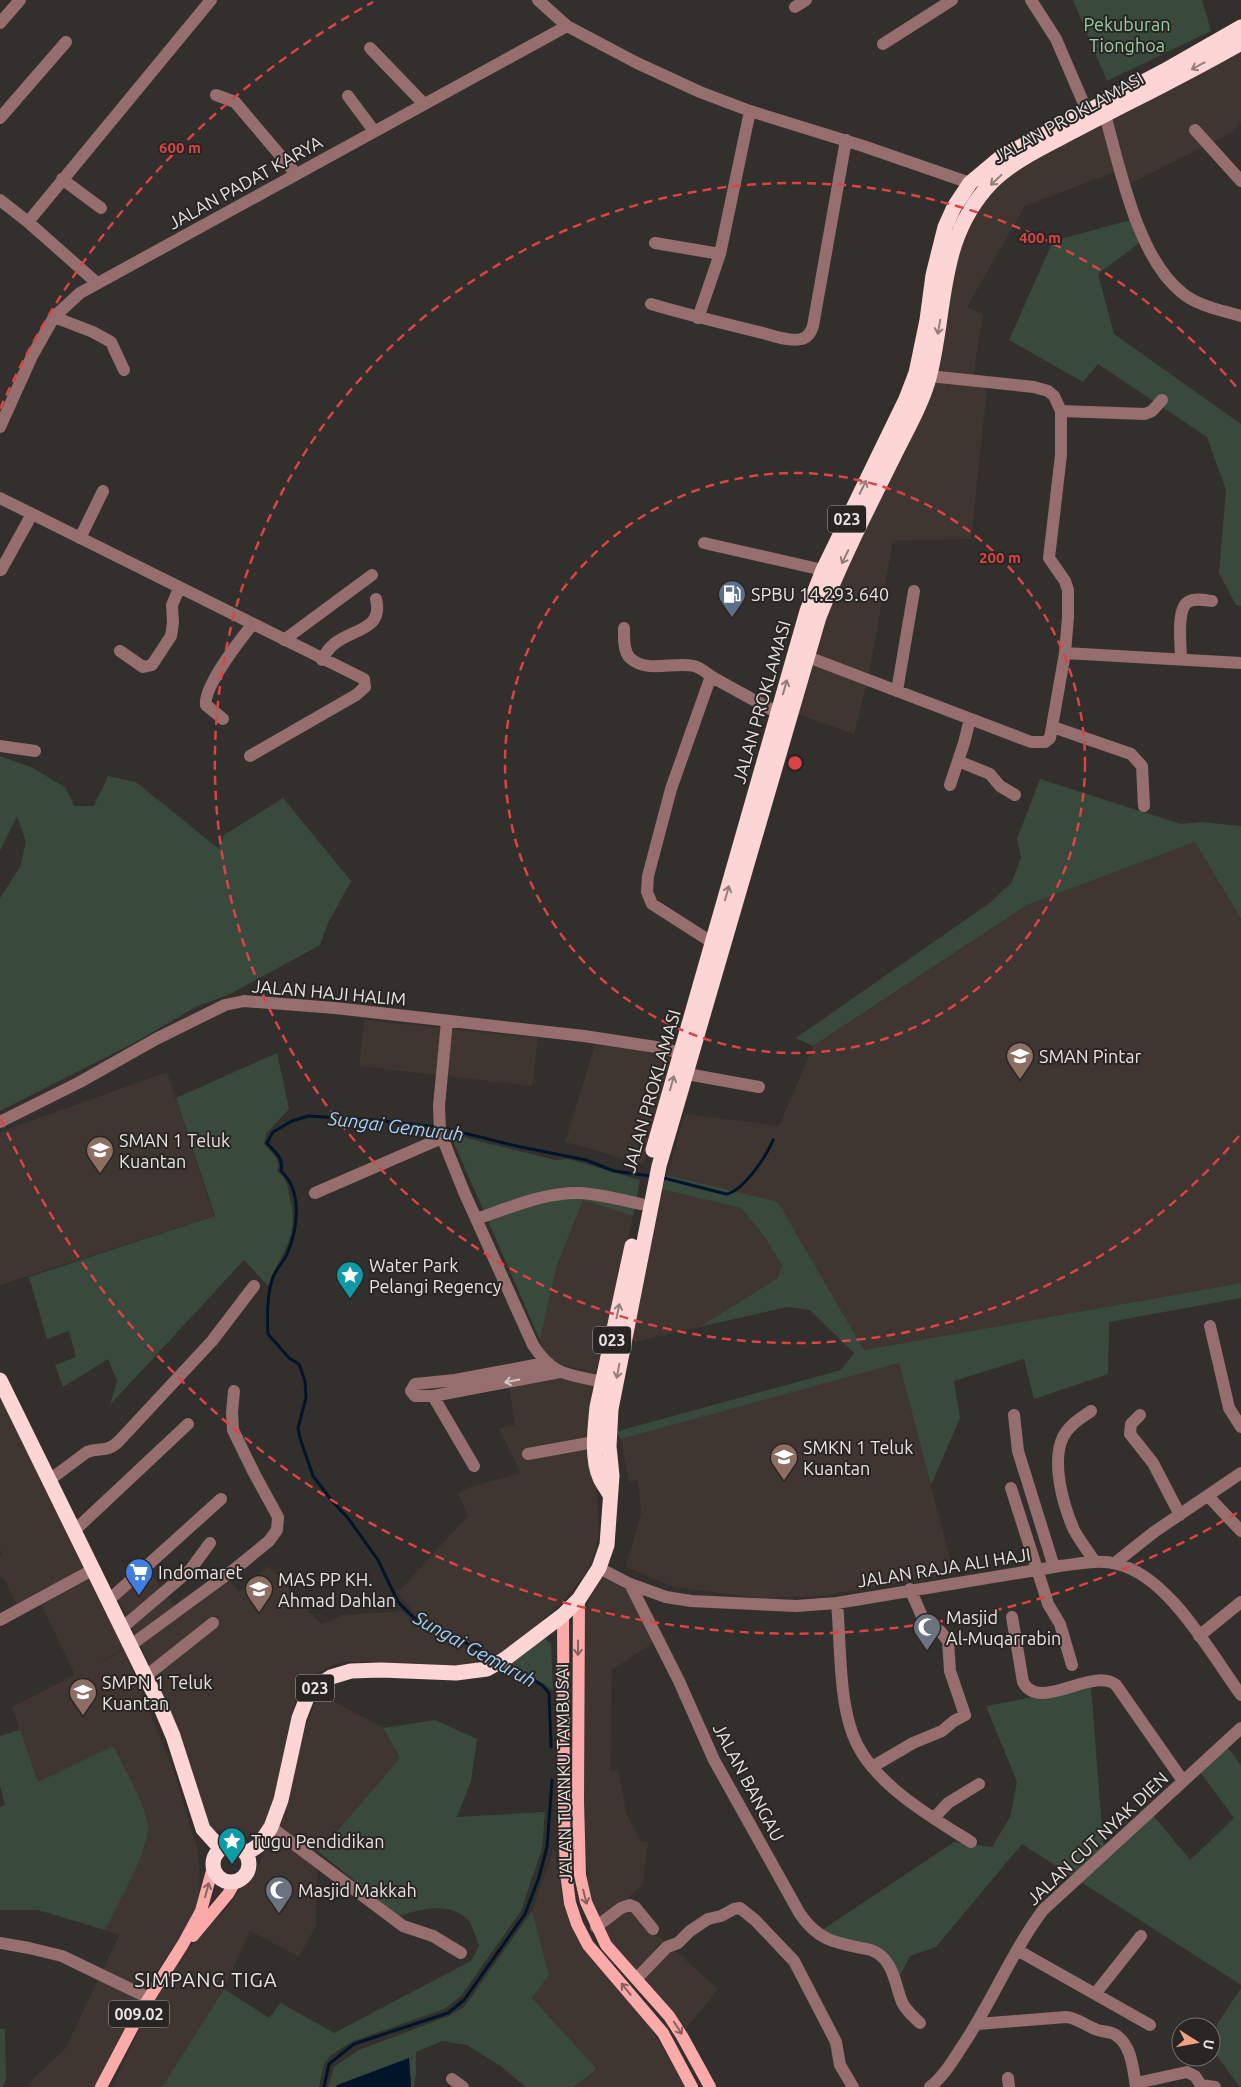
<svg xmlns="http://www.w3.org/2000/svg" width="1241" height="2087" font-family="Ubuntu,sans-serif">
  <rect width="100%" height="100%" fill="#322f2d"/>
  <!-- built -->
  <path fill="#3f3531" d="M1241,47V121L1233,132L1128,185L1123,169L1025,206L967,307L983,314L973,378L988,380L971,539L893,541L869,674L854,734L797,714L823,619L966,225L980,203L1011,172Z
    M1195,842L1241,919V1283L864,1350L778,1202L667,1175L685,1114L779,1126L813,1046L1027,905Z
    M364,1020L538,1038L532,1086L359,1066Z
    M595,1045L624,1046L674,1060L643,1164L565,1142Z
    M167,1072L214,1216L0,1285V1132Z
    M661,1189L741,1208L762,1233L782,1265L778,1278L699,1327L630,1343Z
    M583,1200L633,1216L596,1373L554,1363L545,1356L540,1340L557,1265Z
    M899,1362L954,1574L821,1596L758,1598L674,1587L626,1567L641,1513L638,1480L629,1482L621,1439Z
    M558,1377L594,1385L596,1483L599,1532L594,1557L584,1576L567,1597L521,1640L498,1657L419,1619L395,1589L400,1590L468,1516L458,1493L470,1487L521,1473L499,1429L515,1425L509,1386Z
    M0,1394L127,1647L96,1664L124,1650L172,1766L198,1851L200,1881L198,1907L195,1915L140,1996L95,2087H28L32,2080L65,2049L119,1936L105,1930L146,1844L38,1783L12,1707L75,1675L38,1598L18,1607L3,1577L0,1578V1556L2,1555L0,1549Z
    M269,1566L321,1624L343,1615L402,1611L415,1623L493,1662L442,1667L349,1661L332,1665L315,1674L296,1697L272,1809L260,1834L253,1838L211,1830L155,1677L117,1596L149,1571L179,1612L227,1577L239,1592Z
    M602,1577L620,1582L627,1588L656,1641L612,1670L611,1771H619L626,1813L641,1841L648,1842L643,1884L622,1903L718,1989L686,2029L652,1987L607,1938L597,1920L588,1890L583,1781L581,1624L590,1596Z
    M323,1695L383,1728L400,1758L333,1836L315,1849L317,1874L316,1926L299,1957L250,1931L224,1989L162,2087H112L149,2010L187,1950L226,1909L259,1864L281,1816L304,1731L314,1705Z
    M554,1848L563,1901L580,1942L646,2020L686,2087H573L597,2069L532,1998L549,1975L532,1911Z"/>
  <!-- green -->
  <path fill="#394a3c" d="M1073,0H1202L1211,31L1107,81Z
    M1138,218V244L1098,274L1114,334L1241,424V606L1236,605L1219,573L1226,490L1207,437L1098,364L1083,382L1009,340L1053,241Z
    M0,756L31,767L66,788L74,806H94L108,776L136,782L219,849L224,835L283,798L351,881L328,923L320,945L232,993L196,1007L130,1045L0,1111V898L20,867L26,842L17,816L0,851Z
    M1040,779L1181,824L1202,822L1241,826V919L1195,842L1027,905L813,1046L796,1038L991,902L1012,882L1021,858L1017,839Z
    M277,1053L289,1109L266,1134L264,1144C272,1154 282,1158 277,1171C288,1180 287,1185 290,1198C300,1236 281,1253 268,1286L244,1260L110,1405L117,1381L108,1359L63,1387L55,1365L76,1357L69,1331L47,1339L29,1277L215,1216L176,1098Z
    M450,1134L555,1160L569,1159L640,1180L633,1216L583,1200L557,1265L540,1340Z
    M667,1175L778,1202L864,1350L1241,1283V1298L1109,1322L1108,1374L1034,1399L1024,1359L954,1381L960,1418L931,1485L899,1363L621,1439L615,1432L841,1370L854,1353L810,1310L787,1307L699,1327L778,1278L782,1265L762,1233L741,1208L661,1189Z
    M543,1638L551,1643L553,1690L509,1663Z
    M1091,1686L1103,1843L1110,1851L1152,1814L1190,1860L1234,1818L1200,1772L1228,1748L1241,1765V1985L1022,1844L936,1947L910,1956L900,1976L890,1956L819,1932L954,1842L992,1847L1010,1817L1017,1782L986,1706Z
    M435,1720L477,1739L471,1781L457,1817L545,1812L542,1849L521,1911L461,1996L444,2009L351,2042L330,2056L324,2064L319,2087H162L224,1989L269,2018L281,2003L334,2033L471,1961L479,1946C476,1938 473,1926 468,1920C450,1901 420,1909 399,1916L315,1849L333,1836L400,1758L383,1728Z
    M20,1730L38,1782L113,1746C124,1767 143,1801 148,1823C152,1845 116,1908 105,1930L38,1910H0V1807L5,1805L0,1785V1736Z
    M532,1911L549,1975L532,1998L597,2069L573,2087H526L499,2065L467,2045L442,2041L416,2052V2074L414,2087H411L409,2058L336,2087H328L334,2067L359,2050L449,2016L464,2007Z
    M1241,1988V2087H1240L1217,2056V2024Z
    M0,2029H5L6,2079L3,2087H0Z"/>
  <!-- water -->
  <path fill="#001529" d="M409,2058L411,2087H336L337,2085Z"/>
  <g fill="none" stroke-linecap="round" stroke-linejoin="round">
    <!-- stream -->
    <path stroke="#001529" stroke-width="3" d="M438,1127L375,1120L308,1116L292,1121L273,1132L267,1143C275,1153 284,1157 281,1171C303,1191 298,1229 287,1254C283,1263 274,1271 272,1280C267,1297 267,1318 268,1334L289,1358L299,1364L305,1381L306,1398L298,1428L300,1438L313,1476L333,1502L348,1518L378,1560L398,1602L417,1621L460,1640L496,1659
      M444,1128L516,1146L586,1160L614,1171L651,1176
      M660,1177L726,1194C743,1192 767,1155 773,1140
      M506,1664L542,1685L549,1693L551,1747
      M324,2087L329,2064L354,2044L448,2013L464,2000L525,1914L539,1877L547,1847L552,1780"/>
    <!-- minor -->
    <path stroke="#956e6d" stroke-width="12" d="M538,0L567,26L637,63L700,92L750,111L863,146L970,183
      M1031,0L1056,39L1087,111
      M795,7L806,0
      M0,23L20,0
      M883,44L952,0
      M370,48L424,104
      M216,95L235,102L296,174
      M348,96L374,131
      M1105,115C1120,168 1137,256 1181,292C1197,306 1221,310 1241,316
      M0,118L66,42
      M1195,130L1241,181
      M62,179L101,208
      M0,200L28,222L97,283
      M28,222L211,0
      M655,243L720,254
      M651,304C688,315 726,324 763,333C774,336 790,342 801,339C808,338 811,332 813,326L846,140
      M54,317L93,332L111,342L124,370
      M698,318L720,254L750,111
      M1061,411L1145,414L1152,411L1162,400
      M0,427L32,356L54,317L80,293L567,26
      M0,498L364,679L365,687L356,695L250,756
      M80,538L103,491
      M704,543L823,570
      M1,570L32,514
      M624,628C624,637 623,651 630,658C647,674 674,661 694,666C702,668 707,674 714,678C735,690 756,701 778,713
      M284,640L372,575
      M120,651L143,667L152,665L171,636L173,623L172,605L179,589
      M1065,653L1241,663
      M808,657L1031,742H1045L1050,738L1065,653L1068,617V590L1065,581L1049,558L1061,455V411L1054,396L1048,391L1034,387L929,376
      M1181,659C1181,646 1176,609 1188,602C1195,598 1204,600 1212,601
      M322,660C325,654 329,648 334,644C352,629 384,630 376,599
      M711,676L671,789L648,876L647,892L652,904L713,943
      M897,691L914,591
      M223,719L206,705C203,687 240,640 252,625
      M1053,727L1131,754L1142,766L1144,806
      M0,746L35,751
      M958,761L990,774L1000,786L1015,795
      M950,785L964,743L970,719
      M447,1021L439,1106L440,1132L464,1192L533,1345C554,1377 568,1374 603,1382
      M687,1074L759,1087
      M0,1122L80,1082L156,1039L225,1005L244,1001L335,1008L584,1036L656,1047L681,1053
      M315,1193L442,1138
      M476,1219C509,1208 545,1192 580,1193C600,1194 621,1200 641,1204
      M1210,1326L1229,1408L1241,1427
      M545,1363L455,1380L415,1384L411,1391L415,1396H433L560,1372
      M433,1396L474,1466
      M1091,1411C1081,1418 1069,1425 1063,1437C1051,1462 1063,1505 1074,1530C1080,1541 1088,1551 1095,1562
      M1014,1415L1018,1451L1054,1567
      M1140,1415L1131,1424L1130,1434L1153,1463L1180,1515
      M528,1454L594,1442
      M48,1481L87,1452C101,1447 107,1453 119,1441L212,1341L254,1286
      M1011,1488L1044,1591L1048,1604L1060,1624L1072,1665
      M1208,1496L1241,1531
      M74,1531L188,1424
      M1115,1563L1154,1532L1241,1473
      M599,1568L630,1584L666,1597L691,1601L796,1606L837,1603L1060,1566C1078,1564 1098,1559 1117,1564C1169,1576 1211,1654 1241,1695
      M630,1584L679,1681L714,1760L800,1914C820,1943 838,1943 871,1950C894,1959 894,1982 902,2002C906,2011 914,2017 920,2023
      M109,1600L221,1499
      M837,1603C841,1645 838,1709 858,1746C879,1787 933,1818 971,1842
      M1012,1617L1023,1682C1039,1713 1093,1666 1116,1685L1183,1781
      M0,1620L94,1569
      M123,1627L190,1570L210,1543
      M1199,1636L1241,1602
      M131,1645L236,1568L269,1541L277,1530L278,1517L254,1473L233,1430L232,1413L234,1391
      M146,1676L213,1623
      M872,1767L913,1743L942,1731L954,1721L965,1715L950,1671L948,1641L940,1631L924,1621L910,1589
      M934,1818L948,1803L979,1784
      M271,1827L403,1926L433,1936L461,1953
      M596,1927L621,1908L630,1905L635,1907L653,1929
      M0,1943L29,1948L62,1956L149,1998
      M1017,1950L1150,2025
      M637,1978L667,1947L678,1943L690,1931L708,1919L721,1916L734,1909L740,1908L755,1920L794,1961L836,2042L840,2065L853,2087
      M1095,1994L1141,1936
      M978,2024L1066,2017C1078,2018 1084,2025 1095,2029C1101,2032 1108,2031 1114,2034C1132,2044 1133,2069 1136,2087
      M1008,2078L1009,2087
      M452,2079L463,2087
      M1136,2083L1187,2072L1195,2076L1201,2085L1215,2087
      M930,2087C943,2077 952,2062 961,2048C991,2004 1011,1953 1043,1910L1241,1728"/>
    <!-- major -->
    <path stroke="#faaaa9" stroke-width="12" d="M579,1599L578,1801L580,1875L586,1902L606,1945L669,2016L682,2036L710,2087
      M563,1615L564,1818L566,1873L570,1903L577,1924L588,1945L663,2033L692,2087
      M193,1936L228,1894L235,1882
      M101,2087L142,2009L183,1944L201,1911L213,1867"/>
    <!-- highway -->
    <path stroke="#fdd5d4" stroke-width="15" d="M653,1150L807,611L823,570L906,399L916,373L927,320L933,275L945,227L954,207L970,183L1001,157L1164,71L1241,27
      M0,1380L162,1710L173,1736L203,1829L221,1849
      M610,1495C607,1489 602,1483 600,1478C591,1458 595,1428 597,1407L632,1246
      M213 1864a18 18 0 1 1 36 0a18 18 0 1 1-36 0Z
      M246,1854L259,1845L271,1827L281,1800L299,1718L308,1695L317,1686L331,1677L351,1671L381,1670L456,1673L487,1669L505,1659L563,1615L579,1599L599,1568L607,1545L612,1476L609,1446L611,1409L659,1166L819,617C840,563 867,510 893,458C906,431 923,403 930,374C947,305 938,238 992,182C1014,160 1048,145 1076,130C1131,101 1187,74 1241,43"/>
  </g>
  <!-- one-way arrows -->
  <defs><path id="oneway-shaft" d="M-6 0H5M1.5-3L5.5 0L1.5 3" fill="none" stroke-width="1.6" stroke-linecap="round" stroke-linejoin="round" transform="scale(1.25)"/></defs>
  <g stroke="#937d7c">
    <use href="#oneway-shaft" transform="translate(1198 66) rotate(152)"/>
    <use href="#oneway-shaft" transform="translate(996 180) rotate(137)"/>
    <use href="#oneway-shaft" transform="translate(939 327) rotate(100)"/>
    <use href="#oneway-shaft" transform="translate(863 487) rotate(-64)"/>
    <use href="#oneway-shaft" transform="translate(845 557) rotate(116)"/>
    <use href="#oneway-shaft" transform="translate(785 687) rotate(-74)"/>
    <use href="#oneway-shaft" transform="translate(727 893) rotate(-74)"/>
    <use href="#oneway-shaft" transform="translate(672 1083) rotate(-74)"/>
    <use href="#oneway-shaft" transform="translate(618 1311) rotate(-78)"/>
    <use href="#oneway-shaft" transform="translate(618 1371) rotate(101)"/>
  </g>
  <use stroke="#d2c6c6" href="#oneway-shaft" transform="translate(512 1381) rotate(169)"/>
  <g stroke="#87615f">
    <use href="#oneway-shaft" transform="translate(578 1648) rotate(90)"/>
    <use href="#oneway-shaft" transform="translate(207 1890) rotate(-75)"/>
    <use href="#oneway-shaft" transform="translate(585 1897) rotate(76)"/>
    <use href="#oneway-shaft" transform="translate(626 1989) rotate(-129)"/>
    <use href="#oneway-shaft" transform="translate(678 2028) rotate(57)"/>
  </g>
  <!-- distance rings -->
  <g fill="none" stroke="#d94444" stroke-width="2.5" stroke-dasharray="9 6">
    <circle cx="795" cy="763" r="290"/>
    <path d="M1239 1136A580 580 0 1 1 1239 390"/>
    <path d="M1237 1513A870 870 0 0 1 0 1117M0 409A870 870 0 0 1 373 2"/>
  </g>
  <!-- icons -->
  <defs>
    <g id="fuel-pin" transform="scale(1.4375)"><path d="M0 17L-7.5 6A9.5 9.5 0 1 1 7.5 6Z" fill="#5c6f8a" stroke="#292523"/><path d="M-5.5-6h7V0h2V4h1.3V-2.5L3-4.5l.8-.8L6-3V5H2.5V1h-1V6h-7ZM-4.2-4.7v3.2H.2V-4.7Z" fill="#fff"/></g>
    <g id="school-pin" transform="scale(1.4375)"><path d="M0 17L-7.5 6A9.5 9.5 0 1 1 7.5 6Z" fill="#8d6e63" stroke="#292523"/><path d="M0-5L7-2L0 1L-7-2ZM-4 1L0 2.5L4 1V4Q0 6-4 4Z" fill="#fff"/></g>
    <g id="sight-pin" transform="scale(1.4375)"><path d="M0 17L-7.5 6A9.5 9.5 0 1 1 7.5 6Z" fill="#0f9aa8" stroke="#292523"/><path d="M0-6L1.8-2.2L6-1.7L2.9 1.2L3.7 5.4L0 3.3L-3.7 5.4L-2.9 1.2L-6-1.7L-1.8-2.2Z" fill="#fff"/></g>
    <g id="supermarket-pin" transform="scale(1.4375)"><path d="M0 17L-7.5 6A9.5 9.5 0 1 1 7.5 6Z" fill="#3f7fe0" stroke="#292523"/><path d="M-6-5.5h2.5l.6 2H6L4.5 2H-2.5L-4.4-4H-6ZM-1.5 3.2a1.3 1.3 0 1 0 .1 0ZM3 3.2a1.3 1.3 0 1 0 .1 0Z" fill="#fff"/></g>
    <g id="mosque-pin" transform="scale(1.4375)"><path d="M0 17L-7.5 6A9.5 9.5 0 1 1 7.5 6Z" fill="#6b7280" stroke="#292523"/><path d="M3.5-4.9A6 6 0 1 0 3.5 4.9A5 5 0 1 1 3.5-4.9Z" fill="#fff"/></g>
  </defs>
  <g fill-rule="evenodd">
    <use href="#fuel-pin" x="732" y="594"/>
    <use href="#school-pin" x="1020" y="1056"/>
    <use href="#school-pin" x="100" y="1150"/>
    <use href="#sight-pin" x="350" y="1275"/>
    <use href="#school-pin" x="784" y="1457"/>
    <use href="#supermarket-pin" x="139" y="1572"/>
    <use href="#school-pin" x="259" y="1589"/>
    <use href="#mosque-pin" x="927" y="1627"/>
    <use href="#school-pin" x="83" y="1692"/>
    <use href="#sight-pin" x="232" y="1841"/>
    <use href="#mosque-pin" x="279" y="1890"/>
  </g>
  <g text-anchor="middle" dominant-baseline="central" stroke-width="4" stroke-linejoin="round" paint-order="stroke">
    <!-- shield labels -->
    <g fill="#292523" stroke="#aeaba9" stroke-width="1">
      <rect x="828" y="505.5" width="38" height="27" rx="4"/>
      <rect x="593" y="1326.5" width="38" height="27" rx="4"/>
      <rect x="296" y="1674.5" width="38" height="27" rx="4"/>
      <rect x="109" y="2000.5" width="60" height="27" rx="4"/>
    </g>
    <g font-size="16" font-weight="bold" fill="#e7e4e3">
      <text x="847" y="519">023</text>
      <text x="612" y="1340">023</text>
      <text x="315" y="1688">023</text>
      <text x="139" y="2014">009.02</text>
    </g>
    <!-- park labels -->
    <g font-size="18" fill="#9acfa5" stroke="#292523">
      <text x="1127" y="24">Pekuburan<tspan x="1127" dy="21">Tionghoa</tspan></text>
    </g>
    <!-- street labels -->
    <g font-size="18" fill="#e7e4e3" stroke="#292523">
      <text transform="translate(1068 117) rotate(-29)">JALAN PROKLAMASI</text>
      <text transform="translate(245 182) rotate(-29)">JALAN PADAT KARYA</text>
      <text transform="translate(761 702) rotate(-74)">JALAN PROKLAMASI</text>
      <text transform="translate(329 992) rotate(5)">JALAN HAJI HALIM</text>
      <text transform="translate(651 1091) rotate(-74)">JALAN PROKLAMASI</text>
      <text transform="translate(944 1567) rotate(-9)">JALAN RAJA ALI HAJI</text>
      <text transform="translate(563 1773) rotate(-91)">JALAN TUANKU TAMBUSAI</text>
      <text transform="translate(749 1782) rotate(62)">JALAN BANGAU</text>
      <text transform="translate(1097 1838) rotate(-43)">JALAN CUT NYAK DIEN</text>
    </g>
    <!-- poi labels -->
    <g font-size="18" fill="#e7e4e3" stroke="#292523" text-anchor="start">
      <text x="751" y="594">SPBU 14.293.640</text>
      <text x="1039" y="1056">SMAN Pintar</text>
      <text x="119" y="1140">SMAN 1 Teluk<tspan x="119" dy="21">Kuantan</tspan></text>
      <text x="369" y="1265">Water Park<tspan x="369" dy="21">Pelangi Regency</tspan></text>
      <text x="803" y="1447">SMKN 1 Teluk<tspan x="803" dy="21">Kuantan</tspan></text>
      <text x="158" y="1572">Indomaret</text>
      <text x="278" y="1579">MAS PP KH.<tspan x="278" dy="21">Ahmad Dahlan</tspan></text>
      <text x="946" y="1617">Masjid<tspan x="946" dy="21">Al-Muqarrabin</tspan></text>
      <text x="102" y="1682">SMPN 1 Teluk<tspan x="102" dy="21">Kuantan</tspan></text>
      <text x="251" y="1841">Tugu Pendidikan</text>
      <text x="298" y="1890">Masjid Makkah</text>
    </g>
    <!-- water labels -->
    <g font-size="19" font-style="italic" fill="#a1d2ff" stroke="#292523">
      <text transform="translate(396 1126) rotate(7)">Sungai Gemuruh</text>
      <text transform="translate(475 1649) rotate(29)">Sungai Gemuruh</text>
    </g>
    <!-- quarter labels -->
    <g font-size="20" letter-spacing="1" fill="#e7e4e3" stroke="#292523">
      <text x="206" y="1979">SIMPANG TIGA</text>
    </g>
  </g>
  <circle cx="795" cy="763" r="8" fill="#d94444" stroke="#292523" stroke-width="2.5"/>
  <g font-size="15" text-anchor="middle" font-weight="bold" fill="#d94444" stroke="#292523" stroke-width="4" stroke-linejoin="round" paint-order="stroke">
    <text x="180" y="153">600 m</text>
    <text x="1040" y="243">400 m</text>
    <text x="1000" y="563">200 m</text>
  </g>
  <!-- north arrow -->
  <g transform="translate(1196 2042) rotate(101)"><circle r="24" fill="#292523" stroke="#757170"/>
  <path d="M0-4L9 19L0 12L-9 19Z" fill="#f1a17c"/>
  <text y="-8" font-size="14" font-weight="bold" text-anchor="middle" fill="#e7e4e3">U</text>
  </g>
</svg>
